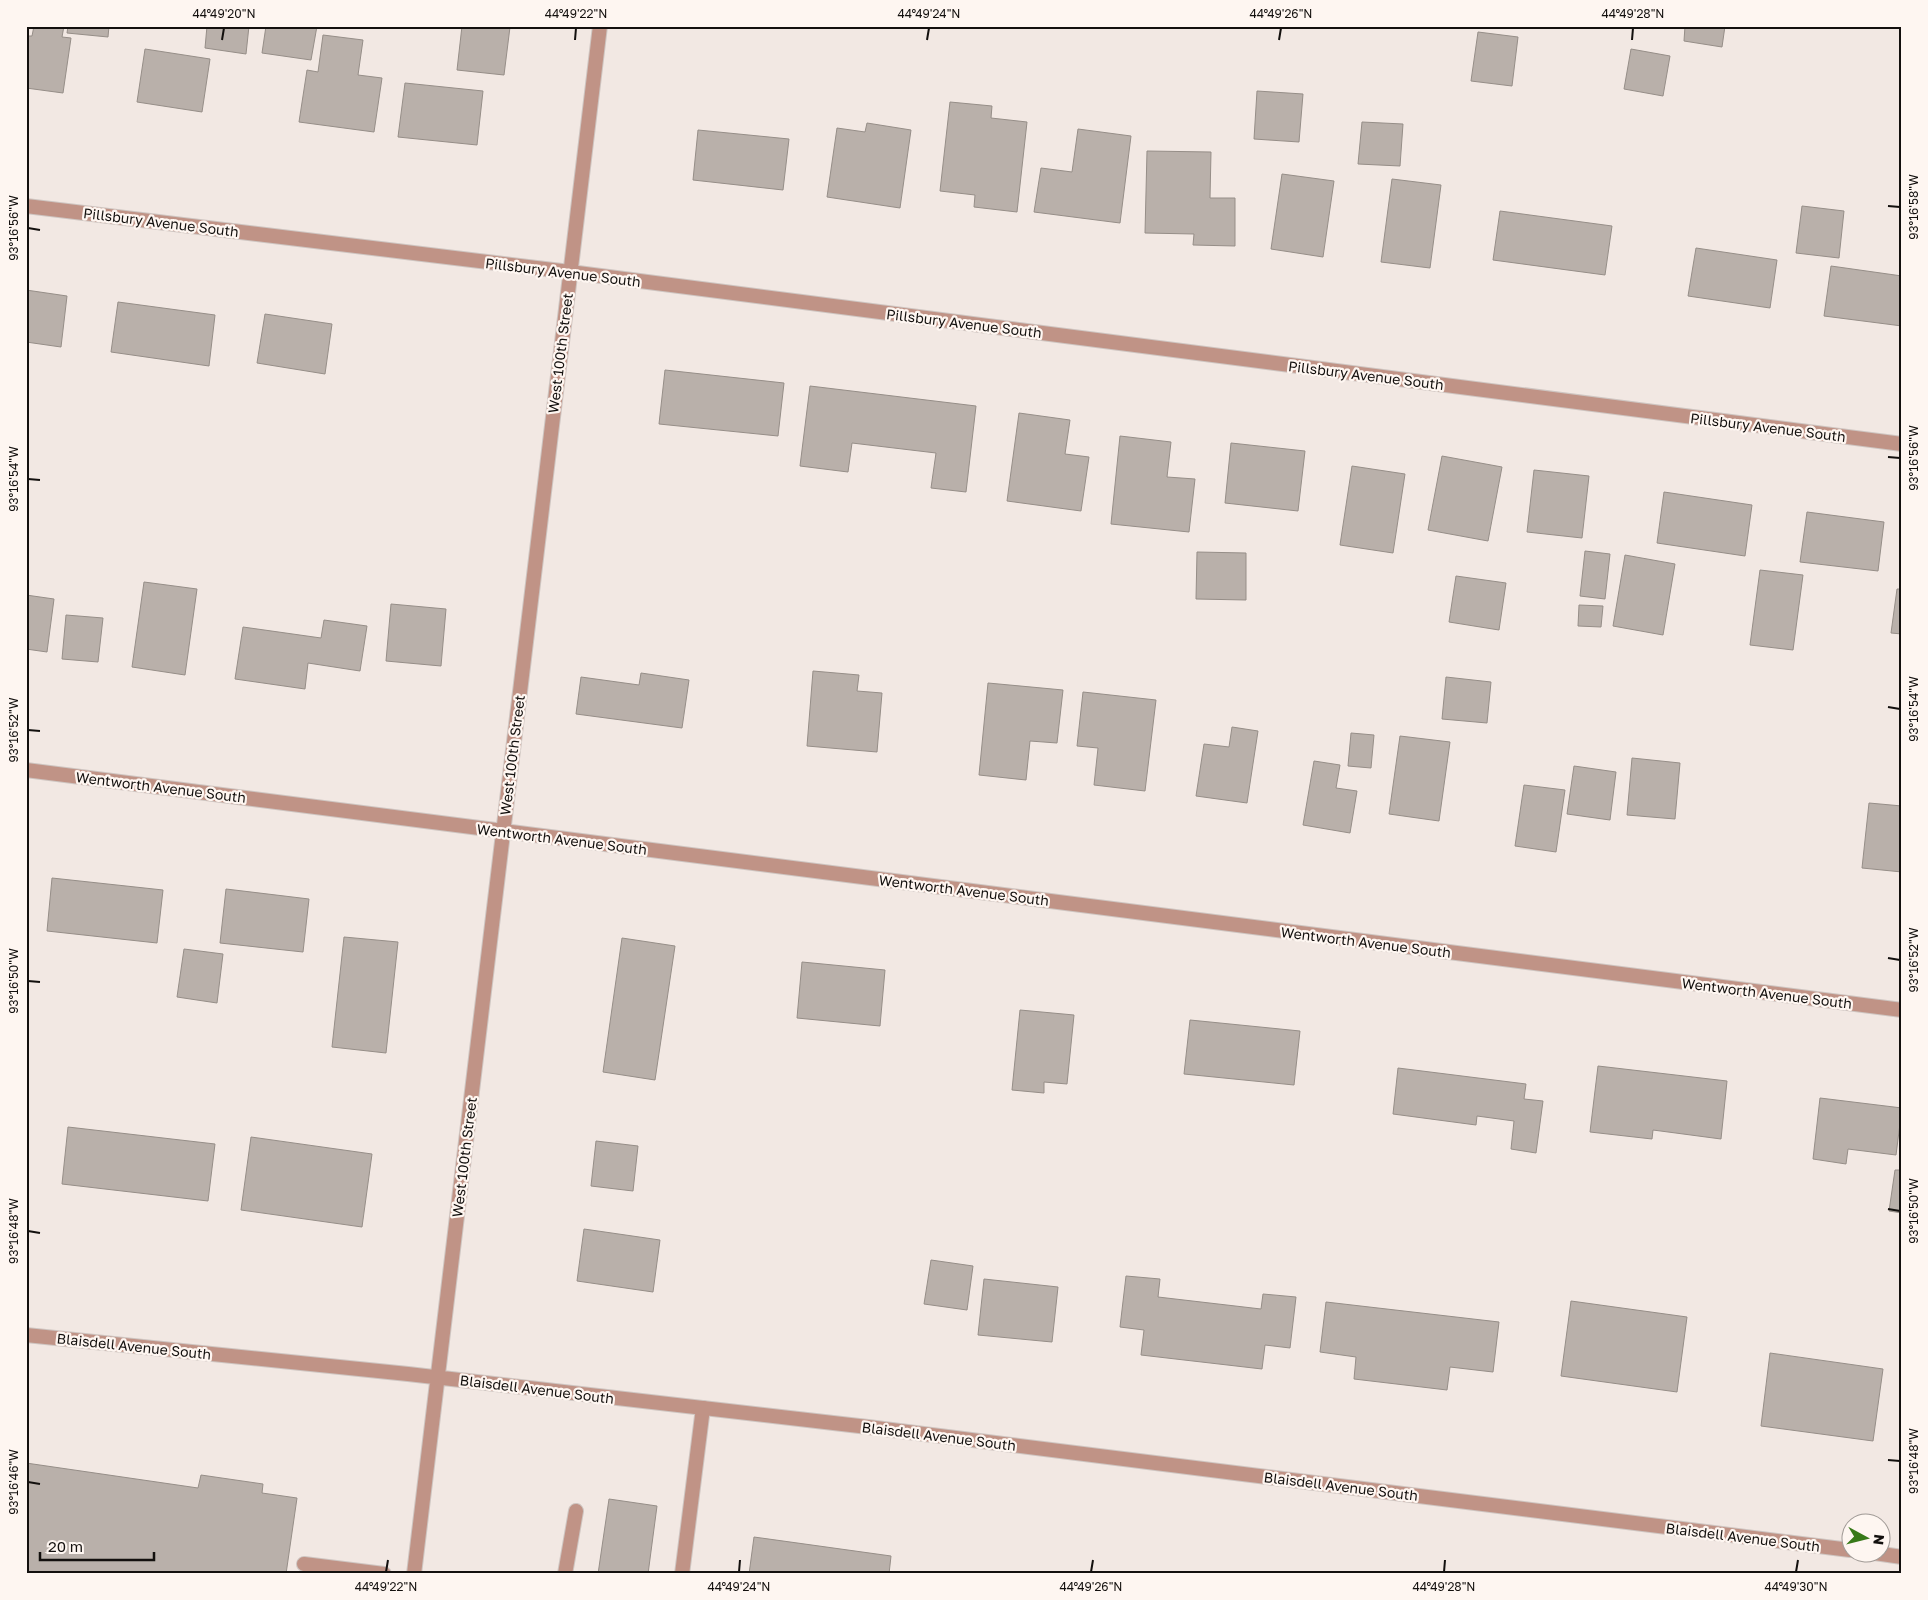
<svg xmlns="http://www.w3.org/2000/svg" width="1928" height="1600" font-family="'Golos Text',sans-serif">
  <rect width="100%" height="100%" fill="#f2e8e3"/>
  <!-- building -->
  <path fill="#b9b0aa" stroke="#968e88" d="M34,26H64L62,37L71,38L63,93L26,88V36H32Z
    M68,26H109L108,37L67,33Z
    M207,26H249L246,54L205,48Z
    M266,26H317L311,60L262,53Z
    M462,26L510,27L504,75L457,70Z
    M1685,26H1725L1722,47L1684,41Z
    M1478,32L1518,37L1512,86L1471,81Z
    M323,35L363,40L358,75L382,78L374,132L299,122L307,70L318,72Z
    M145,49L210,59L202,112L137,102Z
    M1631,49L1670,56L1663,96L1624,89Z
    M405,83L483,91L477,145L398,137Z
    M1257,91L1303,94L1299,142L1254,139Z
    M950,102L992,106L991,118L1027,122L1017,212L974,207L975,195L940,191Z
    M1362,122L1403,124L1400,166L1358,164Z
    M867,123L911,130L900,208L827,197L837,128L865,132Z
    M1078,129L1131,136L1120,223L1034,212L1041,168L1072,172Z
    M698,130L789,139L783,190L693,180Z
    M1147,151L1211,152L1210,198H1235V246L1193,245L1194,234L1145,233Z
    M1282,174L1334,181L1323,257L1271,249Z
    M1392,179L1441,185L1430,268L1381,262Z
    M1802,206L1844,211L1839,258L1796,253Z
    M1500,211L1612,226L1605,275L1493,260Z
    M1696,248L1777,260L1770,308L1688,296Z
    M1831,266L1902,276V326L1824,316Z
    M26,290L67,296L61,347L26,342Z
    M118,302L215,315L209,366L111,352Z
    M265,314L332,324L325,374L257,363Z
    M665,370L784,383L778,436L659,424Z
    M810,386L976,406L966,492L931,488L936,453L852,443L848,472L800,466Z
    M1019,413L1070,420L1065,454L1089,457L1081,511L1007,501Z
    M1120,436L1171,442L1167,477L1195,479L1189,532L1111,524Z
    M1231,443L1305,451L1298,511L1225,503Z
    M1442,456L1502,467L1488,541L1428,530Z
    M1352,466L1405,474L1393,553L1340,545Z
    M1534,470L1589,476L1582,538L1527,532Z
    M1664,492L1752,505L1745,556L1657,543Z
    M1807,512L1884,522L1878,571L1800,562Z
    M1585,551L1610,554L1605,599L1580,596Z
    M1197,552L1246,553V600L1196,599Z
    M1625,555L1675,564L1663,635L1613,626Z
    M1760,570L1803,575L1793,650L1750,645Z
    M1456,576L1506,583L1499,630L1449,622Z
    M144,582L197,589L185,675L132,667Z
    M1897,589H1902V634L1891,633Z
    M26,595L54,599L47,652L26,649Z
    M391,604L446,609L441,666L386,661Z
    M1579,605L1603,606L1601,627L1578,626Z
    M66,615L103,618L98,662L62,659Z
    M324,620L367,626L360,671L308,663L305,689L235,679L243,627L321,638Z
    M813,671L859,675L857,691L882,693L877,752L807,746Z
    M641,673L689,680L682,728L576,714L581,677L639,685Z
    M1446,677L1491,682L1487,723L1442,719Z
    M988,683L1063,690L1057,743L1030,741L1026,780L979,775Z
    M1083,692L1156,700L1145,791L1094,785L1098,748L1077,746Z
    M1232,727L1258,731L1247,803L1196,796L1204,744L1229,747Z
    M1351,733L1374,735L1371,768L1348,766Z
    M1400,736L1450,742L1439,821L1389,814Z
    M1632,758L1680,763L1675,819L1627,815Z
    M1314,761L1340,765L1336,788L1357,791L1350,833L1303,825Z
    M1574,766L1616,772L1610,820L1567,814Z
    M1524,785L1565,790L1556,852L1515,846Z
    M1869,803L1902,806V872L1862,868Z
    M52,878L163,890L157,943L47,931Z
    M226,889L309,899L303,952L220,943Z
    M344,937L398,942L386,1053L332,1047Z
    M622,938L675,946L655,1080L603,1072Z
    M184,949L223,954L217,1003L177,997Z
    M802,962L885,970L880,1026L797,1018Z
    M1020,1010L1074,1015L1067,1084L1044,1082V1093L1012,1090Z
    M1190,1020L1300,1031L1294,1085L1184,1074Z
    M1598,1066L1727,1081L1721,1139L1653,1130L1652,1139L1590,1132Z
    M1398,1068L1526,1084L1524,1099L1543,1101L1536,1153L1511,1149L1514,1121L1477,1116L1476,1125L1393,1114Z
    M1820,1098L1902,1108L1896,1155L1848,1149L1846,1164L1813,1159Z
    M68,1127L215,1144L208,1201L62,1184Z
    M251,1137L372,1154L362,1227L241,1210Z
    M596,1141L638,1146L633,1191L591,1186Z
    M1895,1170H1902V1213L1889,1211Z
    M584,1229L660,1240L653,1292L577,1281Z
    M931,1260L973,1266L967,1310L924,1304Z
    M1126,1276L1160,1279L1158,1297L1261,1309L1263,1294L1296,1297L1290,1348L1265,1345L1262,1369L1141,1355L1144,1330L1120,1327Z
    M984,1279L1058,1287L1052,1342L978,1335Z
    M1571,1301L1687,1317L1677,1392L1561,1376Z
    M1326,1302L1499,1322L1493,1372L1450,1367L1447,1390L1354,1379L1356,1357L1320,1352Z
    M1770,1353L1883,1369L1873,1441L1761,1426Z
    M26,1463L198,1488L201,1475L263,1484L262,1493L297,1498L286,1574H26Z
    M609,1499L657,1506L648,1574H598Z
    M754,1537L891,1556L889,1574H749Z"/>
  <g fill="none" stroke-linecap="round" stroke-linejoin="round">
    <!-- service casing -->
    <g stroke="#cec5c1" stroke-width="16">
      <path id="service" d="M304,1564L384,1574
        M565,1574L576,1511
        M682,1574L703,1408"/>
    </g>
    <!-- minor casing -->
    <g stroke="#cec5c1" stroke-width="16">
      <path id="minor" d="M26,206L570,272L1902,444
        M26,770L1902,1010
        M26,1335L408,1374L868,1427L1850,1550
        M1868,1552L1902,1557
        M414,1574L600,26"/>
    </g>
    <!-- service -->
    <use href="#service" stroke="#c09386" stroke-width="14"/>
    <!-- minor -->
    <use href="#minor" stroke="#c09386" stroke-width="14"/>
  </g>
  <!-- ticks -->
  <path fill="none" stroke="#13100e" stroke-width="2" d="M222,40L224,28M575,40L576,28M927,40L929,28M1279,40L1281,28M1632,40L1633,28M1888,206L1900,207M28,228L40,230M1888,457L1900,458M28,479L40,480M1888,707L1900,709M28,730L40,731M1888,958L1900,960M28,981L40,982M1888,1209L1900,1211M28,1231L40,1233M1888,1460L1900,1461M28,1482L40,1484M386,1572L388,1560M739,1572L740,1560M1091,1572L1093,1560M1444,1572L1445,1560M1796,1572L1798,1560"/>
  <g text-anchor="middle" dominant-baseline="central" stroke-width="4.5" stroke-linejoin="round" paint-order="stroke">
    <!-- street labels -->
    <g font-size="14" fill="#13100e" stroke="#fef6f1">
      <text transform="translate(161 222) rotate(7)">Pillsbury Avenue South</text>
      <text transform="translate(563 272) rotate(7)">Pillsbury Avenue South</text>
      <text transform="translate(964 323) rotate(7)">Pillsbury Avenue South</text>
      <text transform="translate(560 353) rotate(-83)">West 100th Street</text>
      <text transform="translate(1366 375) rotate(7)">Pillsbury Avenue South</text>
      <text transform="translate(1768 427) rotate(7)">Pillsbury Avenue South</text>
      <text transform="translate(512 755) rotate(-83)">West 100th Street</text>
      <text transform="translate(161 787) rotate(7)">Wentworth Avenue South</text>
      <text transform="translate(562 839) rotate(7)">Wentworth Avenue South</text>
      <text transform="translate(964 890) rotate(7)">Wentworth Avenue South</text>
      <text transform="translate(1366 942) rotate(7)">Wentworth Avenue South</text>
      <text transform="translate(1767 993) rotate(7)">Wentworth Avenue South</text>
      <text transform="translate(464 1157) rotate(-83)">West 100th Street</text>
      <text transform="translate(134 1346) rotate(6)">Blaisdell Avenue South</text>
      <text transform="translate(537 1389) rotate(7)">Blaisdell Avenue South</text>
      <text transform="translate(939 1436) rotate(7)">Blaisdell Avenue South</text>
      <text transform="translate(1341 1486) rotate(7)">Blaisdell Avenue South</text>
      <text transform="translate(1743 1537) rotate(7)">Blaisdell Avenue South</text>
    </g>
  </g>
  <!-- border -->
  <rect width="1928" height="1600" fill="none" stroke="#fef6f1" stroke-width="55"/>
  <!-- north arrow -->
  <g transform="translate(1866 1538) rotate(97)"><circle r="24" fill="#fef6f1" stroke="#a09a96"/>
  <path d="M0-4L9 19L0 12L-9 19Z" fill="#377918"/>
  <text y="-8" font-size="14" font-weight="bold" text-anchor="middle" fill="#13100e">N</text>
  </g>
  <!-- scale -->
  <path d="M40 1552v8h114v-8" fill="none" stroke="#13100e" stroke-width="2.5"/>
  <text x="48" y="1552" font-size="15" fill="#13100e" stroke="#fef6f1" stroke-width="4" paint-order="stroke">20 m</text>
  <rect x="28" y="28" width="1872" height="1544" fill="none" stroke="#13100e" stroke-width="2"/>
  <g font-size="12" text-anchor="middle" fill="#13100e">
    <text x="224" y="18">44°49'20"N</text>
    <text x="576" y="18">44°49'22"N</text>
    <text x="929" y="18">44°49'24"N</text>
    <text x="1281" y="18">44°49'26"N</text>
    <text x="1633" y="18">44°49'28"N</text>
    <text transform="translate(1914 207) rotate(-90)" y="4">93°16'58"W</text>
    <text transform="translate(14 228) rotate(-90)" y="4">93°16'56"W</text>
    <text transform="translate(1914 458) rotate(-90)" y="4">93°16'56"W</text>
    <text transform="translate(14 479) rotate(-90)" y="4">93°16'54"W</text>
    <text transform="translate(1914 709) rotate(-90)" y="4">93°16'54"W</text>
    <text transform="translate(14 730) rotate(-90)" y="4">93°16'52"W</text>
    <text transform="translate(1914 960) rotate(-90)" y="4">93°16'52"W</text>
    <text transform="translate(14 981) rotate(-90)" y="4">93°16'50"W</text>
    <text transform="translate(1914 1211) rotate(-90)" y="4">93°16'50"W</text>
    <text transform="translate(14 1231) rotate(-90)" y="4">93°16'48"W</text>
    <text transform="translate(1914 1461) rotate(-90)" y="4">93°16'48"W</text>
    <text transform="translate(14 1482) rotate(-90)" y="4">93°16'46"W</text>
    <text x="386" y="1591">44°49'22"N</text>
    <text x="739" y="1591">44°49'24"N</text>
    <text x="1091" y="1591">44°49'26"N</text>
    <text x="1444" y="1591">44°49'28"N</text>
    <text x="1796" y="1591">44°49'30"N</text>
  </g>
</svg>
